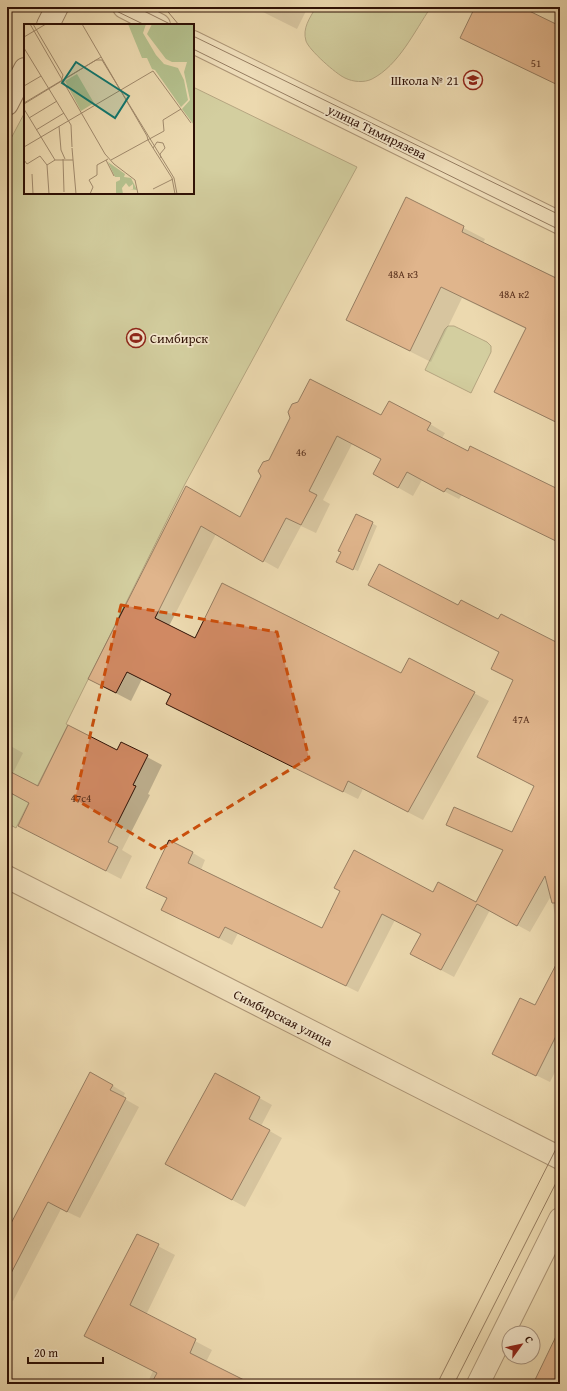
<svg xmlns="http://www.w3.org/2000/svg" width="567" height="1391" font-family="'Gentium Book Plus',serif">
  <rect width="100%" height="100%" fill="#ecd9af"/>
  <filter id="stains"><feTurbulence type="fractalNoise" baseFrequency=".005" numOctaves="4"/><feColorMatrix values="0 0 0 0 .2 0 0 0 0 .09 0 0 0 0 .02 0 0 0 .5 -.17"/></filter>
  <radialGradient id="worn" r=".72"><stop offset=".6" stop-color="#630" stop-opacity="0"/><stop offset="1" stop-color="#630" stop-opacity=".3"/></radialGradient>
  <!-- green -->
  <path fill="#b4c08d" stroke="#726849" d="M316,7H431C414,32 399,65 372,79C364,83 353,82 345,78C336,74 309,50 306,41C302,28 310,18 316,7Z
    M193,87L357,167L185,484L66,724L68,725L16,828L7,823V146L25,112V193H193Z
    M448,326H454L487,342L491,346V352L471,393L425,370L445,329Z"/>
  <!-- shadow -->
  <path fill="#0003" d="M253,7H308L297,29Z
    M476,7H519L560,27V86L475,45Z
    M406,198L485,239L483,243L560,279V425L496,392L526,329L462,298L431,362L347,320Z
    M382,416L430,424L445,433L442,438L468,452L560,491V543L462,495L459,499L422,480L413,496L374,474L382,459L352,444L323,500L330,504L316,533L301,526L278,569L216,534L169,626L196,640L401,675L409,659L489,701L423,820L363,789L358,799L182,712L167,704L172,694L142,679L131,701L104,687L186,488L241,518L262,476L263,462Z
    M372,523L377,526L358,571L342,564Z
    M459,606L560,645V926L557,925L551,896L530,932L490,910L454,977L424,961L422,934L395,920L358,992L238,933L232,945L163,910L168,899L147,888L193,853L205,860L201,870L322,929L434,893L476,904L503,851L447,825L513,834L535,787L479,757L514,681L492,669L500,653Z
    M121,743L162,765L148,794L150,795L122,850L132,856L121,879L19,826L38,787L117,751Z
    M7,744L23,753L11,777L7,775Z
    M560,960V1062L550,1082L507,1061Z
    M91,1073L125,1093L123,1098L139,1107L80,1218L61,1209L13,1301L7,1298V1233Z
    M216,1074L272,1105L261,1126L282,1138L245,1207L179,1171Z
    M137,1235L175,1255L146,1315L212,1350L206,1362L249,1384H147L153,1371L102,1345Z"/>
  <!-- building -->
  <path fill="#d08963" stroke="#2f1105" d="M475,7H521L560,26V86L460,38Z
    M406,197L464,226L462,232L560,280V424L494,392L526,328L441,287L410,351L346,320Z
    M310,379L381,415L389,401L431,423L427,430L468,451L470,446L560,490V543L447,488L444,492L407,472L398,488L373,474L381,459L337,436L309,491L317,495L301,525L286,518L263,562L201,526L155,618L195,638L222,583L401,673L409,658L475,692L408,812L348,781L343,792L166,704L171,694L127,672L116,693L88,679L186,486L240,517L261,476L258,471L263,462L269,460L290,418L288,412L292,404L298,402Z
    M356,514L373,522L353,570L336,562L341,552L338,551Z
    M379,564L458,605L461,600L498,619L501,614L560,644V903H552L545,876L517,926L477,904L441,970L410,954L421,934L382,914L346,986L225,927L219,938L161,910L167,898L146,888L169,840L193,852L188,863L322,928L340,891L334,888L354,850L433,892L438,882L476,902L503,850L446,825L454,807L512,832L534,786L477,757L513,680L491,669L499,652L368,585Z
    M68,725L117,750L121,742L148,755L133,785L136,786L108,842L118,847L106,871L18,826L29,803L7,791V770L38,786Z
    M560,957V1028L536,1076L492,1054L520,998L535,1005Z
    M90,1072L113,1085L110,1090L126,1098L67,1212L48,1202L7,1281V1231Z
    M215,1073L260,1097L249,1119L270,1130L232,1200L165,1164Z
    M137,1234L159,1244L130,1305L196,1339L190,1353L252,1384H151L157,1373L84,1336Z
    M560,1328V1384H533Z"/>
  <g fill="none" stroke-linecap="round" stroke-linejoin="round">
    <!-- minor casing -->
    <g stroke="#5e4330" stroke-width="24">
      <path id="minor" d="M7,877L560,1158"/>
    </g>
    <!-- tertiary casing -->
    <g stroke="#5e4330" stroke-width="24">
      <path id="tertiary" d="M124,7L159,25
        M193,42L560,223
        M478,1384L560,1219"/>
    </g>
    <!-- secondary casing -->
    <g stroke="#2f1105" stroke-width="24">
      <path id="secondary" d="M48,25L57,7
        M7,104L25,69"/>
    </g>
    <!-- minor -->
    <use href="#minor" stroke="#f3e6cb" stroke-width="22"/>
    <!-- tertiary -->
    <use href="#tertiary" stroke="#f3e6cb" stroke-width="22"/>
    <!-- secondary -->
    <use href="#secondary" stroke="#f3e6cb" stroke-width="22"/>
    <!-- tram -->
    <path stroke="#2f1105" stroke-width="1" d="M108,7L145,25
      M136,7L172,25
      M164,7L179,25
      M193,36L560,215
      M193,49L560,230
      M437,1384L560,1141
      M454,1384L560,1175"/>
  </g>
  <!-- marked area -->
  <path d="M0 0H567V1391H0ZM121,605L277,632L309,758L159,850L75,799Z" fill="#ecd9af" fill-opacity=".55" fill-rule="evenodd"/>
  <path fill="none" stroke="#cc4e0b" stroke-width="3" stroke-dasharray="8 5" stroke-linejoin="round" d="M121,605L277,632L309,758L159,850L75,799Z"/>
  <!-- icons -->
  <defs>
    <g id="school-ring" transform="scale(1)"><circle r="9.5" fill="#f3e6cb" stroke="#8f2418" stroke-width="1.5"/><path d="M0-5L7-2L0 1L-7-2ZM-4 1L0 2.5L4 1V4Q0 6-4 4Z" fill="#8f2418"/></g>
    <g id="stadium-ring" transform="scale(1)"><circle r="9.5" fill="#f3e6cb" stroke="#8f2418" stroke-width="1.5"/><path d="M0-5a6.5 5 0 1 0 0 10a6.5 5 0 1 0 0-10ZM-3.5-1.8h7v3.6h-7Z" fill="#8f2418"/></g>
  </defs>
  <g fill-rule="evenodd">
    <use href="#school-ring" x="473" y="80"/>
    <use href="#stadium-ring" x="136" y="338"/>
  </g>
  <g text-anchor="middle" dominant-baseline="central" stroke-width="3.5" stroke-linejoin="round" paint-order="stroke">
    <!-- number labels -->
    <g font-size="11" fill="#572f1c">
      <text x="536" y="63">51</text>
      <text x="403" y="274">48А к3</text>
      <text x="514" y="294">48А к2</text>
      <text x="301" y="452">46</text>
      <text x="521" y="719">47А</text>
      <text x="81" y="798">47с4</text>
    </g>
    <!-- poi labels -->
    <g font-size="13" fill="#2f1105" stroke="#f3e6cb" text-anchor="end">
      <text x="459" y="80">Школа № 21</text>
      <text x="150" y="338" text-anchor="start">Симбирск</text>
    </g>
    <!-- street labels -->
    <g font-size="13" fill="#2f1105" stroke="#f3e6cb">
      <text transform="translate(377 132) rotate(26)">улица Тимирязева</text>
      <text transform="translate(283 1018) rotate(27)">Симбирская улица</text>
    </g>
  </g>
  <!-- overview -->
  <g transform="translate(24 24)">
    <rect width="170" height="170" fill="#ecd9af"/>
    <path d="M104,0H122L119,9L132,31L140,40L154,44L160,56L164,76L157,83L131,46L128,45L123,34H118ZM128,0H170V101L158,85L166,76L160,48L163,38H148L142,35L123,10ZM53,50L70,79L57,87L41,57ZM84,138L101,150L100,153L107,154L113,166L106,165H109V160L105,163L102,159L98,164L99,170H92V158L96,156V153H91Z" fill="#b4c08d"/>
    <path fill="none" stroke="#a0896b" stroke-width="1" d="M6,0L81,130L90,140L111,156L114,170M9,0L39,51L37,58M58,0L123,112L124,116L148,154L151,170M0,13L22,0M0,24L25,65M0,62L17,52M25,65L47,101L48,123M0,79L72,36H78L150,154L153,170M0,80L77,33M0,85L31,136L23,141L25,170M5,94L33,77M35,102L37,126L41,135M12,106L40,89M0,123L129,47L167,99M48,124L52,170M129,124L133,118L139,119L141,124L136,130L137,134M39,135L40,168M0,136L3,140L16,132L23,141M31,136H49M82,136L90,152M87,136L140,107L139,96L157,85M8,150L9,170M129,165L149,155M66,170L69,163L65,156L73,151V141L84,135"/>
    <path fill="#0f766e" fill-opacity="0.15" stroke="#0f766e" stroke-width="2" d="M52,38L105,72L91,94L38,59Z"/>
    <rect width="170" height="170" fill="none" stroke="#2f1105" stroke-width="2"/>
  </g>
  <!-- margin -->
  <rect width="567" height="1391" fill="none" stroke="#ecd9af" stroke-width="24"/>
  <rect x="8" y="8" width="551" height="1375" fill="none" stroke="#2f1105" stroke-width="2"/>
  <rect x="12" y="12" width="543" height="1367" fill="none" stroke="#2f1105"/>
  <!-- north arrow -->
  <g transform="translate(521 1345) rotate(57)"><circle r="19" fill="#f3e6cb" stroke="#a5917c"/>
  <path d="M0-3L7 15L0 10L-7 15Z" fill="#8f2418"/>
  <text y="-6" font-size="11" font-weight="bold" text-anchor="middle" fill="#2f1105">С</text>
  </g>
  <!-- scale -->
  <path d="M28 1357v6h75v-6" fill="none" stroke="#2f1105" stroke-width="2"/>
  <text x="34" y="1357" font-size="12" fill="#2f1105" stroke="#f3e6cb" stroke-width="3" paint-order="stroke">20 m</text>
  <rect width="100%" height="100%" filter="url(#stains)"/>
  <rect width="100%" height="100%" fill="url(#worn)"/>
</svg>
